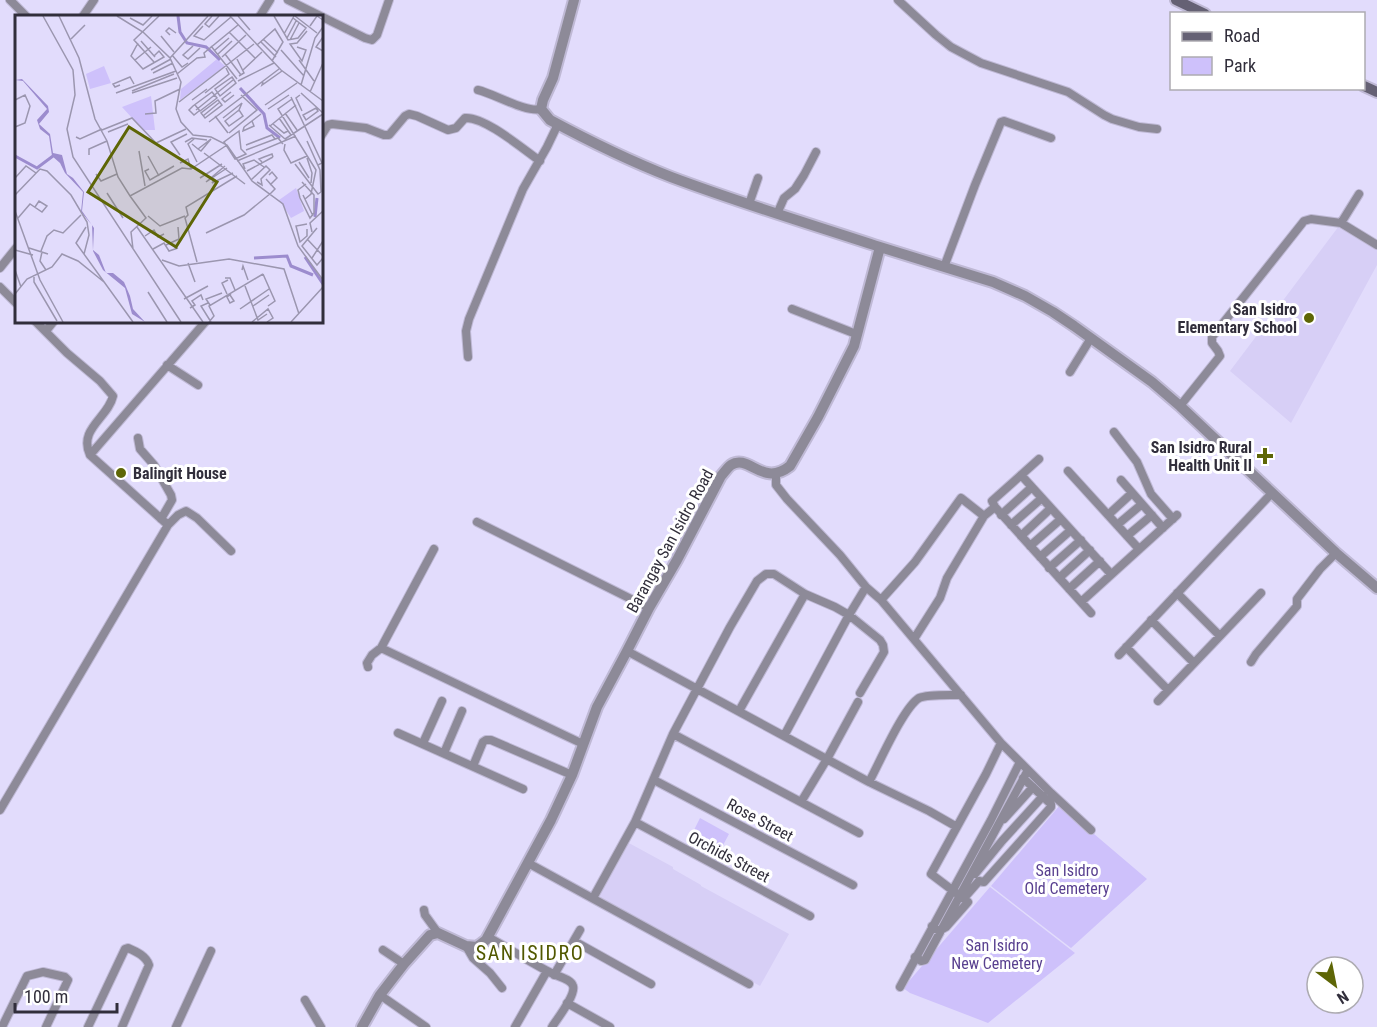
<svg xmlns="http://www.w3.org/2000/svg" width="1377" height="1027" font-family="'Roboto Condensed',sans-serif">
  <rect width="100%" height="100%" fill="#e2dcfc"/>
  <!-- built -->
  <path fill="#d7cff6" d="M1339,226L1377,250V265L1291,423L1230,371Z
    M627,842L673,867V869L701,885V886L789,934L760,986L597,896Z"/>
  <!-- green -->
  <path fill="#cec1fb" d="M1060,805L1147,879L1071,948L991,886Z
    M700,818L729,834L721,849L692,834Z
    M990,887L1075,953L988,1023L910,993L903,988Z"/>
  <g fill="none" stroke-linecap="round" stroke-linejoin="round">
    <!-- minor casing -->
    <g stroke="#bfb9d5" stroke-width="10">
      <path id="minor" d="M10,0L26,16
        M288,0L365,38L372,40L377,35L389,0
        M898,0L936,35L951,47L981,63L1068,92L1104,115L1112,119L1139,127L1157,129
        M83,16L94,0
        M260,16L270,0
        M478,90C495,94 526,113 541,109
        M321,136L328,125L332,124L366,128L384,135H389L405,116L409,114L417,116L448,130L456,128L465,118C484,116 523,149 540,161
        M749,204L758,178
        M777,214L784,198L795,189L804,175L816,152
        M1341,223L1359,194
        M944,267L975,185L1001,122L1004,121L1051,138
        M0,268L16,248
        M0,287L16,303
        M792,309L856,334
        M46,331L54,321
        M468,357L466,331L469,319L523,189L547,147L558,124
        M167,365L198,385
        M1070,372L1091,338
        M1180,406L1220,356L1218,351L1212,343V337L1304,221L1311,219L1341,223L1377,245
        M1114,432L1137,462L1151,494L1173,519
        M138,438L140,449L154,465L171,495L172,500L161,519
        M90,455L206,321
        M1039,459L992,501L995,507L1091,613
        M1068,471L1139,549
        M776,474V485L787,499L840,555L866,587L881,600L1001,743L1051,793L1091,830
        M1021,475L1111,574
        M1121,480L1163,528
        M1001,515L1032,487
        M1108,515L1132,493
        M477,522L649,608
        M168,525L178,515L186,511L197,518L231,551
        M1011,525L1042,498
        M1117,525L1142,504
        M1021,536L1051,508
        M1127,536L1152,515
        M1030,546L1061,519
        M1040,557L1071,530
        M1049,568L1081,540
        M1059,578L1090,550
        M1069,589L1100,561
        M1177,593L1220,636
        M881,600L915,562L961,498L984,516
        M1081,602L1177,515
        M1151,620L1194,663
        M914,639L940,598L947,578L984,516L995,507
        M1126,647L1168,690
        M381,648L583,744
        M627,651L869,782L929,811L957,827
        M1119,655L1272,493
        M1251,662L1256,654L1297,606V599L1320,569L1336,553
        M368,667L367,663L372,655L381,648L434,549
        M1158,701L1261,593
        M739,711L805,594
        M398,733L523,789
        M673,734L859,833
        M784,736L849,615L866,587
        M423,743L442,701
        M444,753L462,711
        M473,766L483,742L486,740H491L572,775
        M654,780L853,885
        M869,782C879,764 903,708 919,698C928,694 951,695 961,695
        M801,802L827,759L858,702
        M0,810L168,525L90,455C78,429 108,418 113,396L100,381L67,353L35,321
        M1004,819L1033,787
        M635,822L810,916
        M528,863L749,984
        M975,874L1002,841L1043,796
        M593,898L635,822L673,734L730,627L757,581L766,574H774L805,594L835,607L849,615L880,640L883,645L884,652L860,693
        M964,898L979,881L984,882L1051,807V804L1023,778
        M424,910L425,915L438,933
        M932,926L939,931L946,927L968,902L931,874L986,774L1001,743
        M488,937C510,949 531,963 553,974C559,977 571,979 573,986C576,995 557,1019 552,1027
        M574,941L651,984
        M466,946L473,958L490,973L502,988
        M383,950L404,964
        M915,957L921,961L925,960L1028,770
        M554,975L580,930
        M900,987L991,820L1020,762
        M380,995L426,1027
        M305,1000L321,1027
        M567,1003L610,1027
        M2,1027L27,976L43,972L65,977L68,980L46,1027
        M88,1027L125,949L128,948C137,952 146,956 149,965L122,1027
        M176,1027L211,951
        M515,1027L547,971"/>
    </g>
    <!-- tertiary casing -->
    <g stroke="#bfb9d5" stroke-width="14">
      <path id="tertiary" d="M574,0L553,78L543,100L541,109L550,120C589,141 630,161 671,177C740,203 810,224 880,247
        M362,1027L380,995L404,964L430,935L438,933L466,946L477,947L486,940L551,820L572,775L597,707L627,651L649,608L677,560L721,476C724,473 727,468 731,465C749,453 762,488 790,466L818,417L854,346L880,247L993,282L1025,296L1053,312L1074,326L1152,382L1180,406L1336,553L1377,588"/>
    </g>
    <!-- secondary casing -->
    <g stroke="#bfb9d5" stroke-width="14">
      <path id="secondary" d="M1176,0L1205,14
        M1364,86L1377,92"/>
    </g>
    <!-- minor -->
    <use href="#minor" stroke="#8d8a98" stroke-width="8"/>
    <!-- tertiary -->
    <use href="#tertiary" stroke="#8d8a98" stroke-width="10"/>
    <!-- secondary -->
    <use href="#secondary" stroke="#656174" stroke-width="10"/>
  </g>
  <!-- markers -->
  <g fill="#5e6606" stroke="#fff" stroke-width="2">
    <circle cx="1309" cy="318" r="6"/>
    <path d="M1262 447h6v6h6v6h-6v6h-6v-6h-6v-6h6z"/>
    <circle cx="121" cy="473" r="6"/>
  </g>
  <g text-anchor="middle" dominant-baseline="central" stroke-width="6" stroke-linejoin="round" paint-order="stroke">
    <!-- poi labels -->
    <g font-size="16" font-weight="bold" fill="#312e3b" stroke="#fff" text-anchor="end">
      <text x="1297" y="309">San Isidro<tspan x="1297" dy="18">Elementary School</tspan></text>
      <text x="1252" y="447">San Isidro Rural<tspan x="1252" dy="18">Health Unit II</tspan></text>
      <text x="133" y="473" text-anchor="start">Balingit House</text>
    </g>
    <!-- street labels -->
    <g font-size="16" fill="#312e3b" stroke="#fff">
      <text transform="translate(670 541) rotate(-61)">Barangay San Isidro Road</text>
      <text transform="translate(760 820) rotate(28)">Rose Street</text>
      <text transform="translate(729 857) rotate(28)">Orchids Street</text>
    </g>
    <!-- park labels -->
    <g font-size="16" fill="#583f8f" stroke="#fff">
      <text x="1067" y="870">San Isidro<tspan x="1067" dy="18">Old Cemetery</tspan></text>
      <text x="997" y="945">San Isidro<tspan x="997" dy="18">New Cemetery</tspan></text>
    </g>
    <!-- quarter labels -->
    <g font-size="20" letter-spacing="1.5" fill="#515800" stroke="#fff">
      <text x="530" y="953">SAN ISIDRO</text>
    </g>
  </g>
  <!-- overview -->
  <g transform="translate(15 15)">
    <rect width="308" height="308" fill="#e2dcfc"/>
    <path d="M202,44L210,51L165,85L166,74ZM89,51L96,68L75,74L71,59ZM136,81L140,115H128L107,92ZM281,173L289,196L276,203L264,185Z" fill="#cec1fb"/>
    <path d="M7,64L33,91L34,97L24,109L35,119L38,138L47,140L52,159L58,163L69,177L67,196L79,213L78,235L84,240L91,258H98L109,267L115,281L118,294L130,307L117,299L110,273L88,255L78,236L77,210L66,197L68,177L50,158L45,148L37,141L34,121L25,114L22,105L32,94L8,66L0,65Z" fill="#9c8cce"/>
    <path fill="none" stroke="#9c8cce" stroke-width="3" d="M163,1L165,17L172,28L191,32L205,45M225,73L249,99L252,113L265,123M0,141L22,153L38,141M300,202L302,183M290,242L308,269M239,243L272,241L276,251L298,260"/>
    <path fill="none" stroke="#9b96af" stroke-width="1.5" d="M28,1L58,55L60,80L52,114L58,142L166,307M44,1L64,43L80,104L92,126L103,162L115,181L167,153L176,154L212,130M102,1L128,17L155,43L166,67L161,94L166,107L178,120L196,122L212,130L237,166L268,189L283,231L308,265M197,1L190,9L194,12L204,1M215,1L266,55L308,86M223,1L235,15M259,1L273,25L283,23L291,13L278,3M280,1L302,18M115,3L128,10L137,1M188,11L179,21L189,25L216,2M295,11L302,1L308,5M214,17L240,43M269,19L279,1M155,20L151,16L154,13L161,18M146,21L159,37M308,22L301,32L308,36M272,23L281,6M56,24L70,10M248,24L263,38M275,25L284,8M126,26L140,42M246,27L261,42M123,28L116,41L128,54L149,42L144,36L139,41M242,30L260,14L268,27L257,46M178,31L168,40L173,44L185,33M196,31L222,64M282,32L291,35L287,46L275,29L282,28L292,16M200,35L214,23M266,35L289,61M203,39L217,26M210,39L226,60M157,40L167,52L173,48M207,42L231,20M155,43L193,1M222,44L229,58L224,61M120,45L136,32M284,45L299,66M139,47L119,25L144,1M136,55L156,44M228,55L247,37M138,58L158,48M162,59L182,43L190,42L189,38L223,10M217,62L221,68L205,81L200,74ZM223,66L259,48M248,67L247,70L267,56M105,70L100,72L98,69L115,62L119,69M286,70L300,23L308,12M117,76L159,59M216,77L207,84L210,87L219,80M295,77L308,48M101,78L161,56M117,78L162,63M190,78L214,59L211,53M286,78L308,98M285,80L281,83L287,96M276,82L307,148L303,150M277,84L263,94L301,155L296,179L290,184M0,85L10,80L15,91L10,108L0,112M177,85L192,74M203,85L207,90L190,103L186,98ZM164,87L239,29M180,90L185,96L202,83L197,77L178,91L174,95L179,100L184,96M250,90L282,68M301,93L303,96L291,105L288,100ZM253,94L274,80M181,95L218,65M270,98L282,115M130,99L141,98L140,86L165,74M188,101L205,87M200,101L213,118M208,103L227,88L224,95L228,101L214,111L210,106L224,95M264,103L276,120M194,107L264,54M258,109L269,118L273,116M254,110L270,124M255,111L281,90M229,112L228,116L239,111L237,106M229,112L246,99M87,115L117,103L141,128L171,114M224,116L226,134L231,139L220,144L209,127ZM93,117L113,109M214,118L242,95L226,80M61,122L65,124L87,114M179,124L173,129L182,147M270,124L308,99M292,126L305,155L306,177M170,127L177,123L192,125M177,129L183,134L186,136L196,124L183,134M270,129L269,135L276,148L292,141M231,130L257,120L260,124M231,135L263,123L268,129M124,136L130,171M189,138L230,169M74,140V134L92,126M165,140L156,127L172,119M133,141L144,161M292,143L297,158L296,168M222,146L281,121M247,147L244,144L249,142L257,139L258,142M284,147L294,163M165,148L173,144L176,154M280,149L303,179L306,177M210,151L191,167L212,153M134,154L130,156L135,165L159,151M230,154L228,149L239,145L249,152M232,156L258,142M81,159L86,166L102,159M254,160L257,157L262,163L255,170M0,163L11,151L21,158M185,163L207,149M200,164L197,168L218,158M251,164L260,174L256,178M236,165L251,151L255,155L246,164L247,170L242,167M92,178L108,203M0,180L25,154L32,156L56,180L72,207L74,220L69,239M288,180L298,201M115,181L131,203L116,217L118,234M285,183L295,203L299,198V180L287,167M285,183L283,175L291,169M0,196L25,265L48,307M133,201L145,211L170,201M3,203L15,189L27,197L32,191L24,186L20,192M71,212L61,228L118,307M122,212L188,307M302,213L287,231L302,250L308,243M292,214V221L285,227L281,211L292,209M297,217L295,208L308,196M191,218L229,200L256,178M130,221L139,215L143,222L149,219M293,225L308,241M151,230L164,224L163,212M14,233L33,239M138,234L149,228L154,236L163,233M0,235L18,240M26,236L32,221L39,215L48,218L66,200M27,237L25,246L31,255M297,243L308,226M147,245L164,251L214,244L269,254L284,299M182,247L170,203L173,200L171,192L222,161M173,248L180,267M0,255L6,272M227,255L228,251L233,265M248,259L260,286L253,291M19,260V267L42,306M210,263H215L220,275M230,271L243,305L252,299M133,277L152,307M0,279L12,264L37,252L47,239L63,246L89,267M212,279L207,268L213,265M215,280L219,286L215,288L212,282L216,279M169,284L193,271M193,288L186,291L196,307M195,290L191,284L207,278M238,291L254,280M175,293L180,290L177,286L186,280L188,285M225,294L254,274M194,307L199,301L194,291L248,259M237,307L253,294L258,303L252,307M276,307L308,272"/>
    <path fill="#5e6606" fill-opacity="0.15" stroke="#5e6606" stroke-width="3" d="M114,112L202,167L161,232L73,177Z"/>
    <rect width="308" height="308" fill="none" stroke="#312e3b" stroke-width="3"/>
  </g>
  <!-- legend -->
  <rect x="1170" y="12" width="195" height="78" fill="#ffffff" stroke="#adabb1" stroke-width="1.5"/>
  <rect x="1182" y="32" width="30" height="9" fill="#656174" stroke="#adabb1" stroke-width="1.5"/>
  <text x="1224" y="42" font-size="18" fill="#312e3b">Road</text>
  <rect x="1182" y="57" width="30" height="18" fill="#cec1fb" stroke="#adabb1" stroke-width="1.5"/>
  <text x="1224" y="72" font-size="18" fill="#312e3b">Park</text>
  <!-- north arrow -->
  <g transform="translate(1335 985) rotate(148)"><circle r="28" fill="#ffffff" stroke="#adabb1" stroke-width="1.5"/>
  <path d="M0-4.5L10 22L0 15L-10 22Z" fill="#5e6606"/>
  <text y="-9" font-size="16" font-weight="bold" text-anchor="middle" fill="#312e3b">N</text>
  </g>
  <!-- scale -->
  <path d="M15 1003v9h102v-9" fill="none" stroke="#312e3b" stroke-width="3"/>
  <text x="24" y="1003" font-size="18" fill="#312e3b" stroke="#ffffff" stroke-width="4.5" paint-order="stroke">100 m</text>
</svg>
